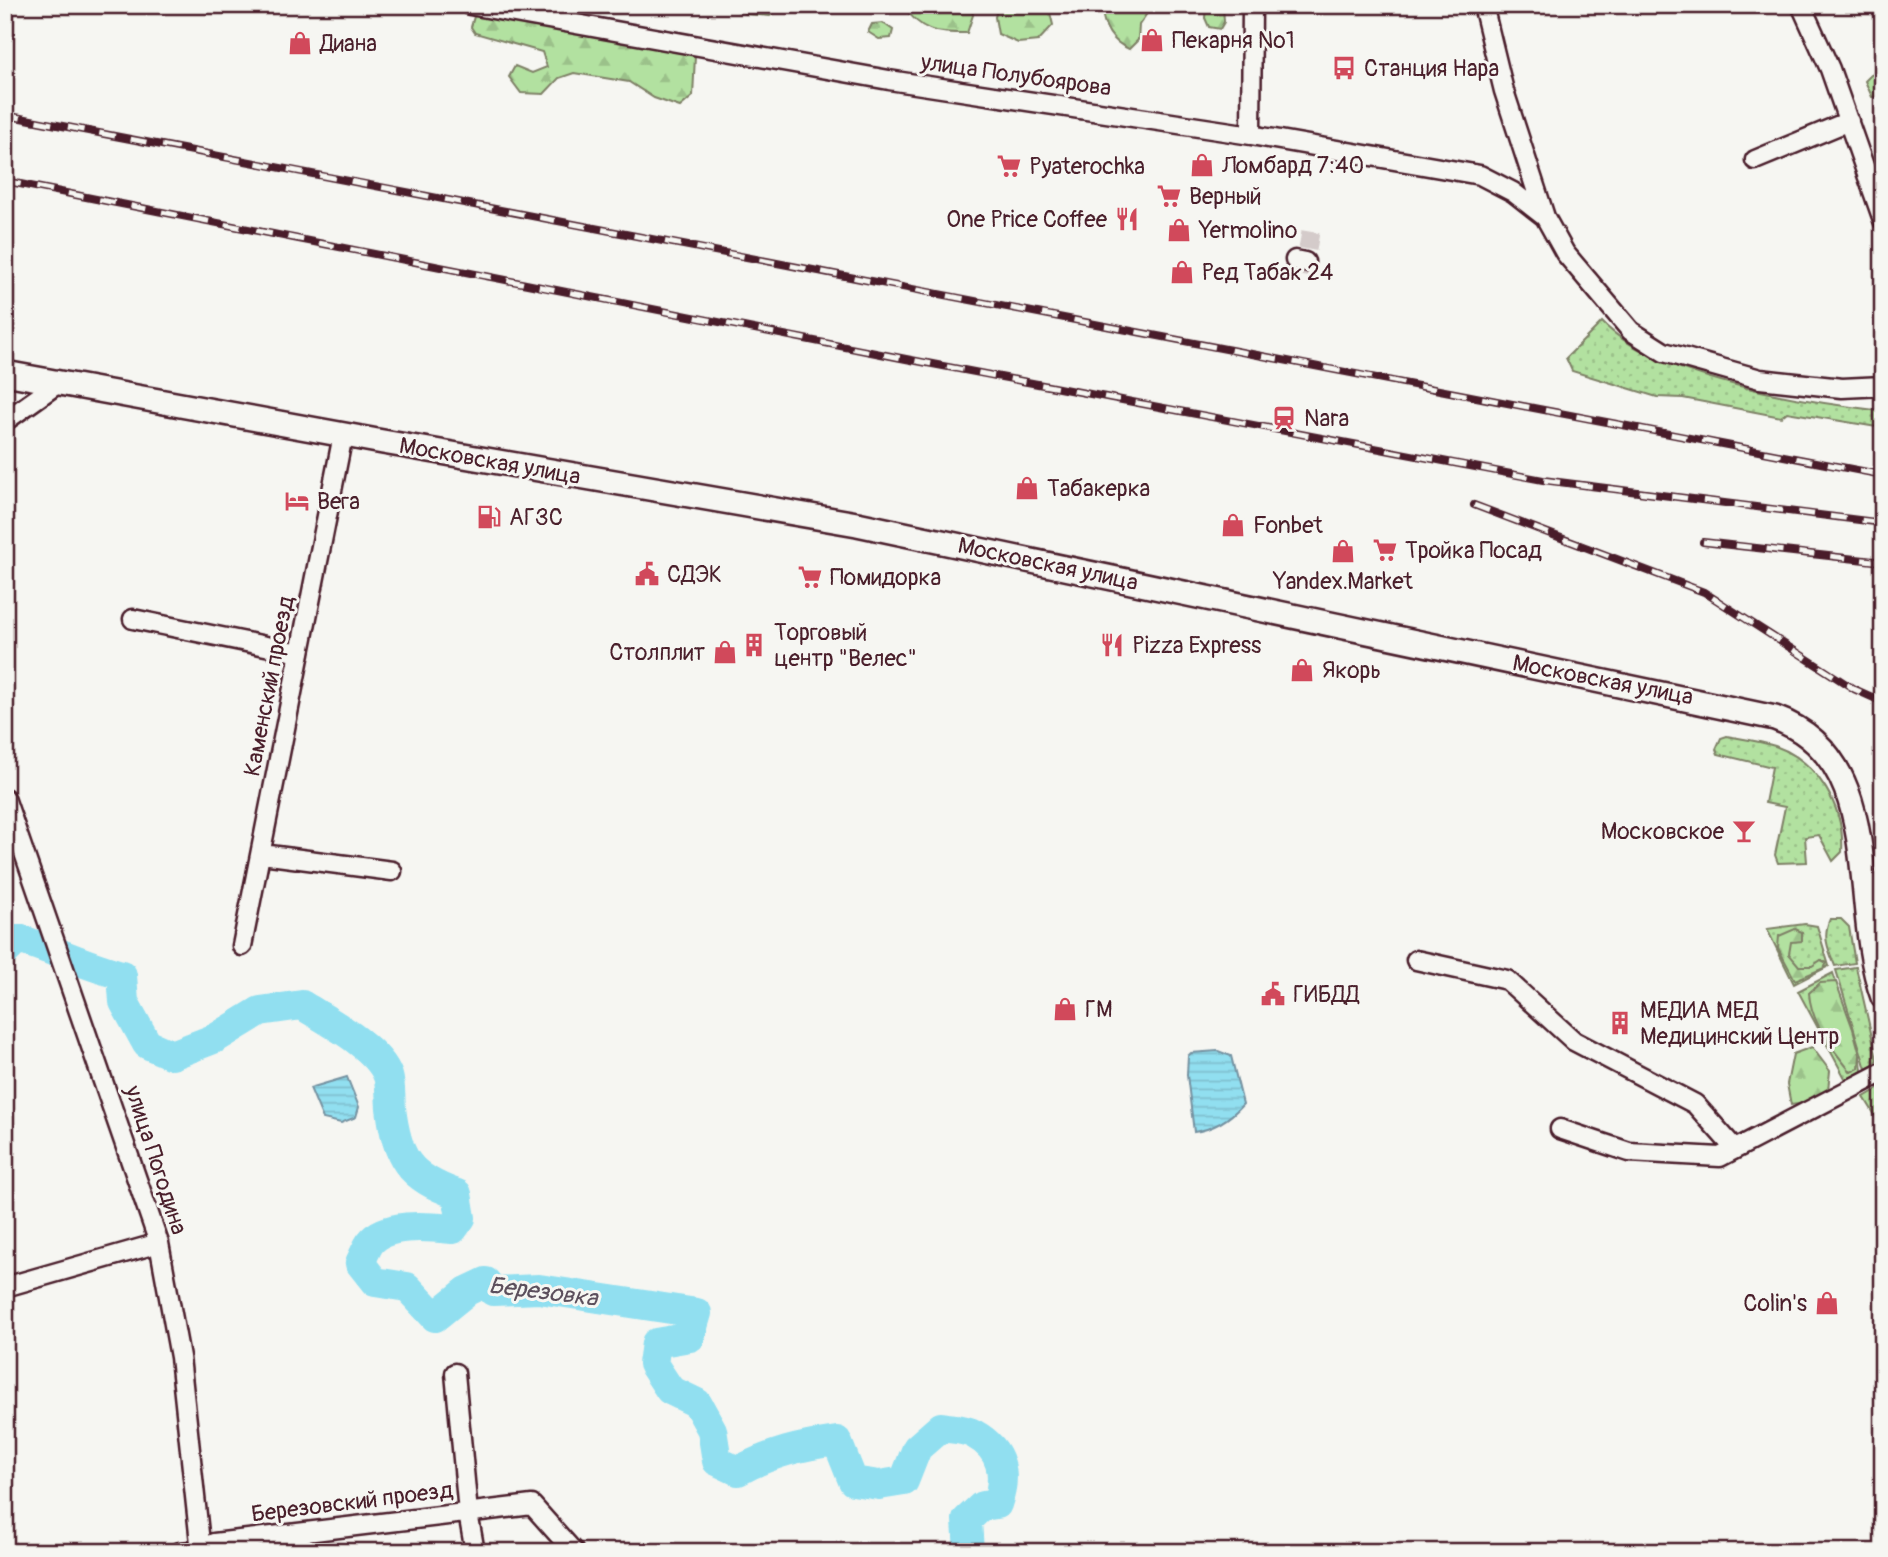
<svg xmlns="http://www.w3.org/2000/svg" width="1888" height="1557" font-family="Pangolin,sans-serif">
  <defs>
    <pattern id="grass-dots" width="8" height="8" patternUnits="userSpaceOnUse" patternTransform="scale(1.75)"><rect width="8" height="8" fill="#b2e1a0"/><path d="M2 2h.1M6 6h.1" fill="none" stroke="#9bc18a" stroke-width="1.8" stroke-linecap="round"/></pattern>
    <pattern id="forest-firs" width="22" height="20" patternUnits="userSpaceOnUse" patternTransform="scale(1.75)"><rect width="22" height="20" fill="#b2e1a0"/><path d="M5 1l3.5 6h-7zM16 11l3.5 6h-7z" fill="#9bc18a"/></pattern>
    <pattern id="water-rules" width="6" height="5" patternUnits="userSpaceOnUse" patternTransform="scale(1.75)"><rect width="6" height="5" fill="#91dff0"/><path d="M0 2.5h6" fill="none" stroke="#7fbfce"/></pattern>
  </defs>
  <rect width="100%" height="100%" fill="#f6f6f2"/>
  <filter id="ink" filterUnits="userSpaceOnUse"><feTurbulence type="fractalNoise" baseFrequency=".0143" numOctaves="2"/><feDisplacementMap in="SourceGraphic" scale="14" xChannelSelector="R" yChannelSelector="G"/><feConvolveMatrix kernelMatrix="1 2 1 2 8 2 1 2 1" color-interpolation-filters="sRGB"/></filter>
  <g filter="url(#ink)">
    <!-- grass -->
    <path fill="url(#grass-dots)" stroke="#7e8066" stroke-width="2" d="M1602,322C1657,379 1805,402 1883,411V428L1787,412L1781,417L1683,398L1657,397L1572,371L1566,358Z
      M1727,736C1743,739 1760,741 1775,746C1818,761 1845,808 1842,852L1833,861L1819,835L1805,837L1807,862L1778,863L1775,855L1785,807L1765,803L1772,767L1718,754L1716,749L1721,738Z
      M1830,919H1841L1849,927L1855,963L1835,966C1828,949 1822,936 1830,919Z
      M1805,924L1817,926L1829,966L1794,984L1767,929Z
      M1856,967L1877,1059L1876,1064L1866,1069L1836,970Z
      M1833,973L1861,1061L1862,1071L1846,1080L1798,991Z
      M1883,1086V1128L1864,1097Z"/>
    <!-- forest -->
    <path fill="url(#forest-firs)" stroke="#7e8066" stroke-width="2" d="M731,5H769L775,11L770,16L747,14L730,8Z
      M902,5H971L973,15L967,33C934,33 922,32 902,5Z
      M998,5H1048L1053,25L1038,41L1018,43L998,34L995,17Z
      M1107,5H1168L1164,10L1148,12L1139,25L1138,40L1129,49C1112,42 1103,27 1102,9Z
      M1206,5H1223L1224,22L1220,29L1209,27L1205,18Z
      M475,13L667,45L695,56L693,96L680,107L654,98L629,82L574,73L559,78L544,94L521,93L509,77L515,66L532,73L547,67L542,52L475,33L471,27Z
      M883,23L893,30L891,38L879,39L868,32L872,24Z
      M1883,50V97H1872L1865,81L1875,71Z
      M1795,929L1802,932V941L1791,942L1789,954L1799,966H1812L1821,960L1827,963L1824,968L1795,980L1778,948L1779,936Z
      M1836,982L1853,1029L1860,1055L1859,1068L1851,1072C1832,1049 1811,1023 1809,993L1820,983Z
      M1812,1047L1830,1071L1828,1090L1813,1102L1791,1105L1787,1084L1793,1054Z"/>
    <!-- water -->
    <path fill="url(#water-rules)" stroke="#7592a1" stroke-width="2" d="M1218,1051L1231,1056L1243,1104C1230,1119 1214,1129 1194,1132L1187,1075L1188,1056L1191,1053Z
      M347,1077L359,1107L356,1117L341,1123L323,1119L310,1088Z"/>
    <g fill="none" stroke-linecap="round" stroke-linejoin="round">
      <!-- river -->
      <path stroke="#91dff0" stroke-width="30" d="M5,952L18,939C53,949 86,966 122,975L124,1002L147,1044L172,1055L216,1038L260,1011L302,1005C326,1020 378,1047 388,1076C391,1085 390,1098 391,1108C397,1158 408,1177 457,1194L461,1218L453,1229C430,1227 386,1222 370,1243C366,1249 363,1257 360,1263L375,1282L407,1287L435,1317L467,1291L486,1282L493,1291L539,1289L697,1313L690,1337L656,1343L653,1364L670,1390L697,1403L712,1430L717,1461L738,1471C771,1453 801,1446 837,1441L853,1481L879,1485L904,1481L917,1448L941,1427C951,1429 965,1429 974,1434C1003,1450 1007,1475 997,1504L982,1506L967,1520L969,1552"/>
      <!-- minor-tunnel -->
      <path stroke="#d4cbca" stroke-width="18" stroke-dasharray="18 9" stroke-linecap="butt" d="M1303,276L1311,229"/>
      <!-- minor casing -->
      <g stroke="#4a1f2b" stroke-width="23">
        <path id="minor" d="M470,5L889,80L1251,135L1480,175L1513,192L1545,217
          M1483,5L1504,91L1545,217L1565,253L1631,331L1664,352L1760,379L1842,388L1883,386
          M1801,5L1830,69L1883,220
          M1251,135L1252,5
          M1755,160L1849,121
          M1295,260L1305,262
          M5,421L60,382
          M133,619L300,653
          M5,798L159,1243L180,1357L201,1552
          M262,854L392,871
          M242,946L343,435
          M1416,960L1507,980L1574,1041L1695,1104L1735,1149
          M1560,1129L1629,1152L1720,1157L1883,1072
          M5,1287L159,1243
          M455,1373L468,1513L475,1552
          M180,1552L201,1550L214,1543L532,1505L574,1552"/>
      </g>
      <!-- major casing -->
      <g stroke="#4a1f2b" stroke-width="28">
        <path id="major" d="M5,373L383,442L857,524L1775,718C1888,759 1849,905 1883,997"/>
      </g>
      <!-- minor -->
      <use href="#minor" stroke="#f6f6f2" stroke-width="18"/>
      <!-- major -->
      <use href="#major" stroke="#f6f6f2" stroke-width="23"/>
      <!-- rail casing -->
      <g stroke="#4a1f2b" stroke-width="8">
        <path id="rail" d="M5,115L1883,475
          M5,181L906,359L1543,480L1883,523
          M1474,505L1704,592L1854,689L1883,702
          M1703,542L1883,562"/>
      </g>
      <!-- rail -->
      <use href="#rail" stroke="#f6f6f2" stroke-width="5" stroke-dasharray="16" stroke-linecap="butt"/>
    </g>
  </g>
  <!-- icons -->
  <defs>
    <g id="shop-bare" transform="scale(1.89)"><path d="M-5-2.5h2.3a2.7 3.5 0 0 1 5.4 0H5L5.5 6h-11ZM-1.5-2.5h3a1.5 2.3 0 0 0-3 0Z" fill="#d1495b" stroke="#f6f6f2" stroke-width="2.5" paint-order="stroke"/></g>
    <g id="bus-bare" transform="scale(1.89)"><path d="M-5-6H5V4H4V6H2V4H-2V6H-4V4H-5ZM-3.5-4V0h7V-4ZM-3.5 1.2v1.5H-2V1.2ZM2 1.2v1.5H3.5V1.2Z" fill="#d1495b" stroke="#f6f6f2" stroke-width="2.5" paint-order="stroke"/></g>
    <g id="supermarket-bare" transform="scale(1.89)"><path d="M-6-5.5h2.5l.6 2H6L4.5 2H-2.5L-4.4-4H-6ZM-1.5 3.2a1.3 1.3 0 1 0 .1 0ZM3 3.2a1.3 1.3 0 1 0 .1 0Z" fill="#d1495b" stroke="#f6f6f2" stroke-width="2.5" paint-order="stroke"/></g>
    <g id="restaurant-bare" transform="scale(1.89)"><path d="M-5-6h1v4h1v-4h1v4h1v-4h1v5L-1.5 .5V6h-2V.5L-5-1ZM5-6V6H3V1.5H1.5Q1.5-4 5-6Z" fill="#d1495b" stroke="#f6f6f2" stroke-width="2.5" paint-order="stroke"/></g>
    <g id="station-bare" transform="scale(1.89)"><path d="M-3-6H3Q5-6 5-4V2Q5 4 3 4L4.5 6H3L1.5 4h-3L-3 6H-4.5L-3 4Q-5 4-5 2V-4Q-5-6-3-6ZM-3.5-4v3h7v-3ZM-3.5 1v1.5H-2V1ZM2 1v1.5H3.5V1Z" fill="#d1495b" stroke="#f6f6f2" stroke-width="2.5" paint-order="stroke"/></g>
    <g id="hotel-bare" transform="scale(1.89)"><path d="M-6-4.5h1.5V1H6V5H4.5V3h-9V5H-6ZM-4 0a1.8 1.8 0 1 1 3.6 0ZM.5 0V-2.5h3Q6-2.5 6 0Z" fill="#d1495b" stroke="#f6f6f2" stroke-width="2.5" paint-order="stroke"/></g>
    <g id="fuel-bare" transform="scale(1.89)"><path d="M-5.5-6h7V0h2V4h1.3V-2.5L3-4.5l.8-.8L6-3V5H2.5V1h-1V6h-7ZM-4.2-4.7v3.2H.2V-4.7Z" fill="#d1495b" stroke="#f6f6f2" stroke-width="2.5" paint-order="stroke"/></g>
    <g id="civic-bare" transform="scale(1.89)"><path d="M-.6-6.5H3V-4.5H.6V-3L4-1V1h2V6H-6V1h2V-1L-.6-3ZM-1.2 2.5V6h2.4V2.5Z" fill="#d1495b" stroke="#f6f6f2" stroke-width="2.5" paint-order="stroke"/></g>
    <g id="building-bare" transform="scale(1.89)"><path d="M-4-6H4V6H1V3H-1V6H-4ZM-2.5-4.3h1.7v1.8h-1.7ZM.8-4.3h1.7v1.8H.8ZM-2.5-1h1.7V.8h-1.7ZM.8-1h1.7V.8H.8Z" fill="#d1495b" stroke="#f6f6f2" stroke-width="2.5" paint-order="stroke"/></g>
    <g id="bar-bare" transform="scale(1.89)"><path d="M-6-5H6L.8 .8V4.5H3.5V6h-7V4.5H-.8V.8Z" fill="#d1495b" stroke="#f6f6f2" stroke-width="2.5" paint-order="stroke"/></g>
  </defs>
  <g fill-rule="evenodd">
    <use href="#shop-bare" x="1152" y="40"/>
    <use href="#shop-bare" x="300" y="43"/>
    <use href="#bus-bare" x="1344" y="68"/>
    <use href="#shop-bare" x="1202" y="165"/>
    <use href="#supermarket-bare" x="1009" y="166"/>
    <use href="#supermarket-bare" x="1169" y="196"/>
    <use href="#restaurant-bare" x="1127" y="219"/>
    <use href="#shop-bare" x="1179" y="230"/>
    <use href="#shop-bare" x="1182" y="272"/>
    <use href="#station-bare" x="1284" y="418"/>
    <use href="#shop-bare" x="1027" y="488"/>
    <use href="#hotel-bare" x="297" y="501"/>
    <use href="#fuel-bare" x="489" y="517"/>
    <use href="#shop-bare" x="1233" y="525"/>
    <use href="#supermarket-bare" x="1385" y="550"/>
    <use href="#shop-bare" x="1343" y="551"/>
    <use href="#civic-bare" x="647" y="574"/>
    <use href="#supermarket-bare" x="810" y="577"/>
    <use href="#building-bare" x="754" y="645"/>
    <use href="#restaurant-bare" x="1112" y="645"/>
    <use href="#shop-bare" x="725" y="652"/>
    <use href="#shop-bare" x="1302" y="670"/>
    <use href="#bar-bare" x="1744" y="831"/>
    <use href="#civic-bare" x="1273" y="994"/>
    <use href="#shop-bare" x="1065" y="1009"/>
    <use href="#building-bare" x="1620" y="1023"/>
    <use href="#shop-bare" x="1827" y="1303"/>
  </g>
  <g text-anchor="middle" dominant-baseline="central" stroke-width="6" stroke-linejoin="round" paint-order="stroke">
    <!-- poi labels -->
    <g font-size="23" fill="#4a1f2b" stroke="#f6f6f2" text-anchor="start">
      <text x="1172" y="40">Пекарня №1</text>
      <text x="320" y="43">Диана</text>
      <text x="1364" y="68">Станция Нара</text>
      <text x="1222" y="165">Ломбард 7:40</text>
      <text x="1029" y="166">Pyaterochka</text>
      <text x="1189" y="196">Верный</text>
      <text x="1107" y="219" text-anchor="end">One Price Coffee</text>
      <text x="1199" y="230">Yermolino</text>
      <text x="1202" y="272">Ред Табак 24</text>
      <text x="1304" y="418">Nara</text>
      <text x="1047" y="488">Табакерка</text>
      <text x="317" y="501">Вега</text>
      <text x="509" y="517">АГЗС</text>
      <text x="1253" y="525">Fonbet</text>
      <text x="1405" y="550">Тройка Посад</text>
      <text x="667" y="574">СДЭК</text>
      <text x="830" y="577">Помидорка</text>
      <text x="1343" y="581" text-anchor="middle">Yandex.Market</text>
      <text x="774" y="632">Торговый<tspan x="774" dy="26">центр "Велес"</tspan></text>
      <text x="1132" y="645">Pizza Express</text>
      <text x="705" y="652" text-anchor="end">Столплит</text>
      <text x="1322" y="670">Якорь</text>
      <text x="1724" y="831" text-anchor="end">Московское</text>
      <text x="1293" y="994">ГИБДД</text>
      <text x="1085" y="1009">ГМ</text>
      <text x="1640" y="1010">МЕДИА МЕД<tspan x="1640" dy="26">Медицинский Центр</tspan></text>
      <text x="1807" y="1303" text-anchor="end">Colin's</text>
    </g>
    <!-- street labels -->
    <g font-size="23" fill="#4a1f2b" stroke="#f6f6f2">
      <text transform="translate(1016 75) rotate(8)">улица Полубоярова</text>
      <text transform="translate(490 461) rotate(10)">Московская улица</text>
      <text transform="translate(1048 564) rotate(12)">Московская улица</text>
      <text transform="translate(1603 680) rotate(11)">Московская улица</text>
      <text transform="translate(269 686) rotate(-79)">Каменский проезд</text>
      <text transform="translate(156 1160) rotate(72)">улица Погодина</text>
      <text transform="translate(352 1502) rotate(-7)">Березовский проезд</text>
    </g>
    <!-- water labels -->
    <g font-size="24" font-style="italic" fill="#5c4f5c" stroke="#f6f6f2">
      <text transform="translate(543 1292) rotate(7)">Березовка</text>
    </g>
  </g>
  <!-- margin -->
  <rect width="1888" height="1557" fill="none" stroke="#f6f6f2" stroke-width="28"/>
  <rect x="14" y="14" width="1860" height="1529" fill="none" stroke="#4a1f2b" stroke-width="2.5" filter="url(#ink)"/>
</svg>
